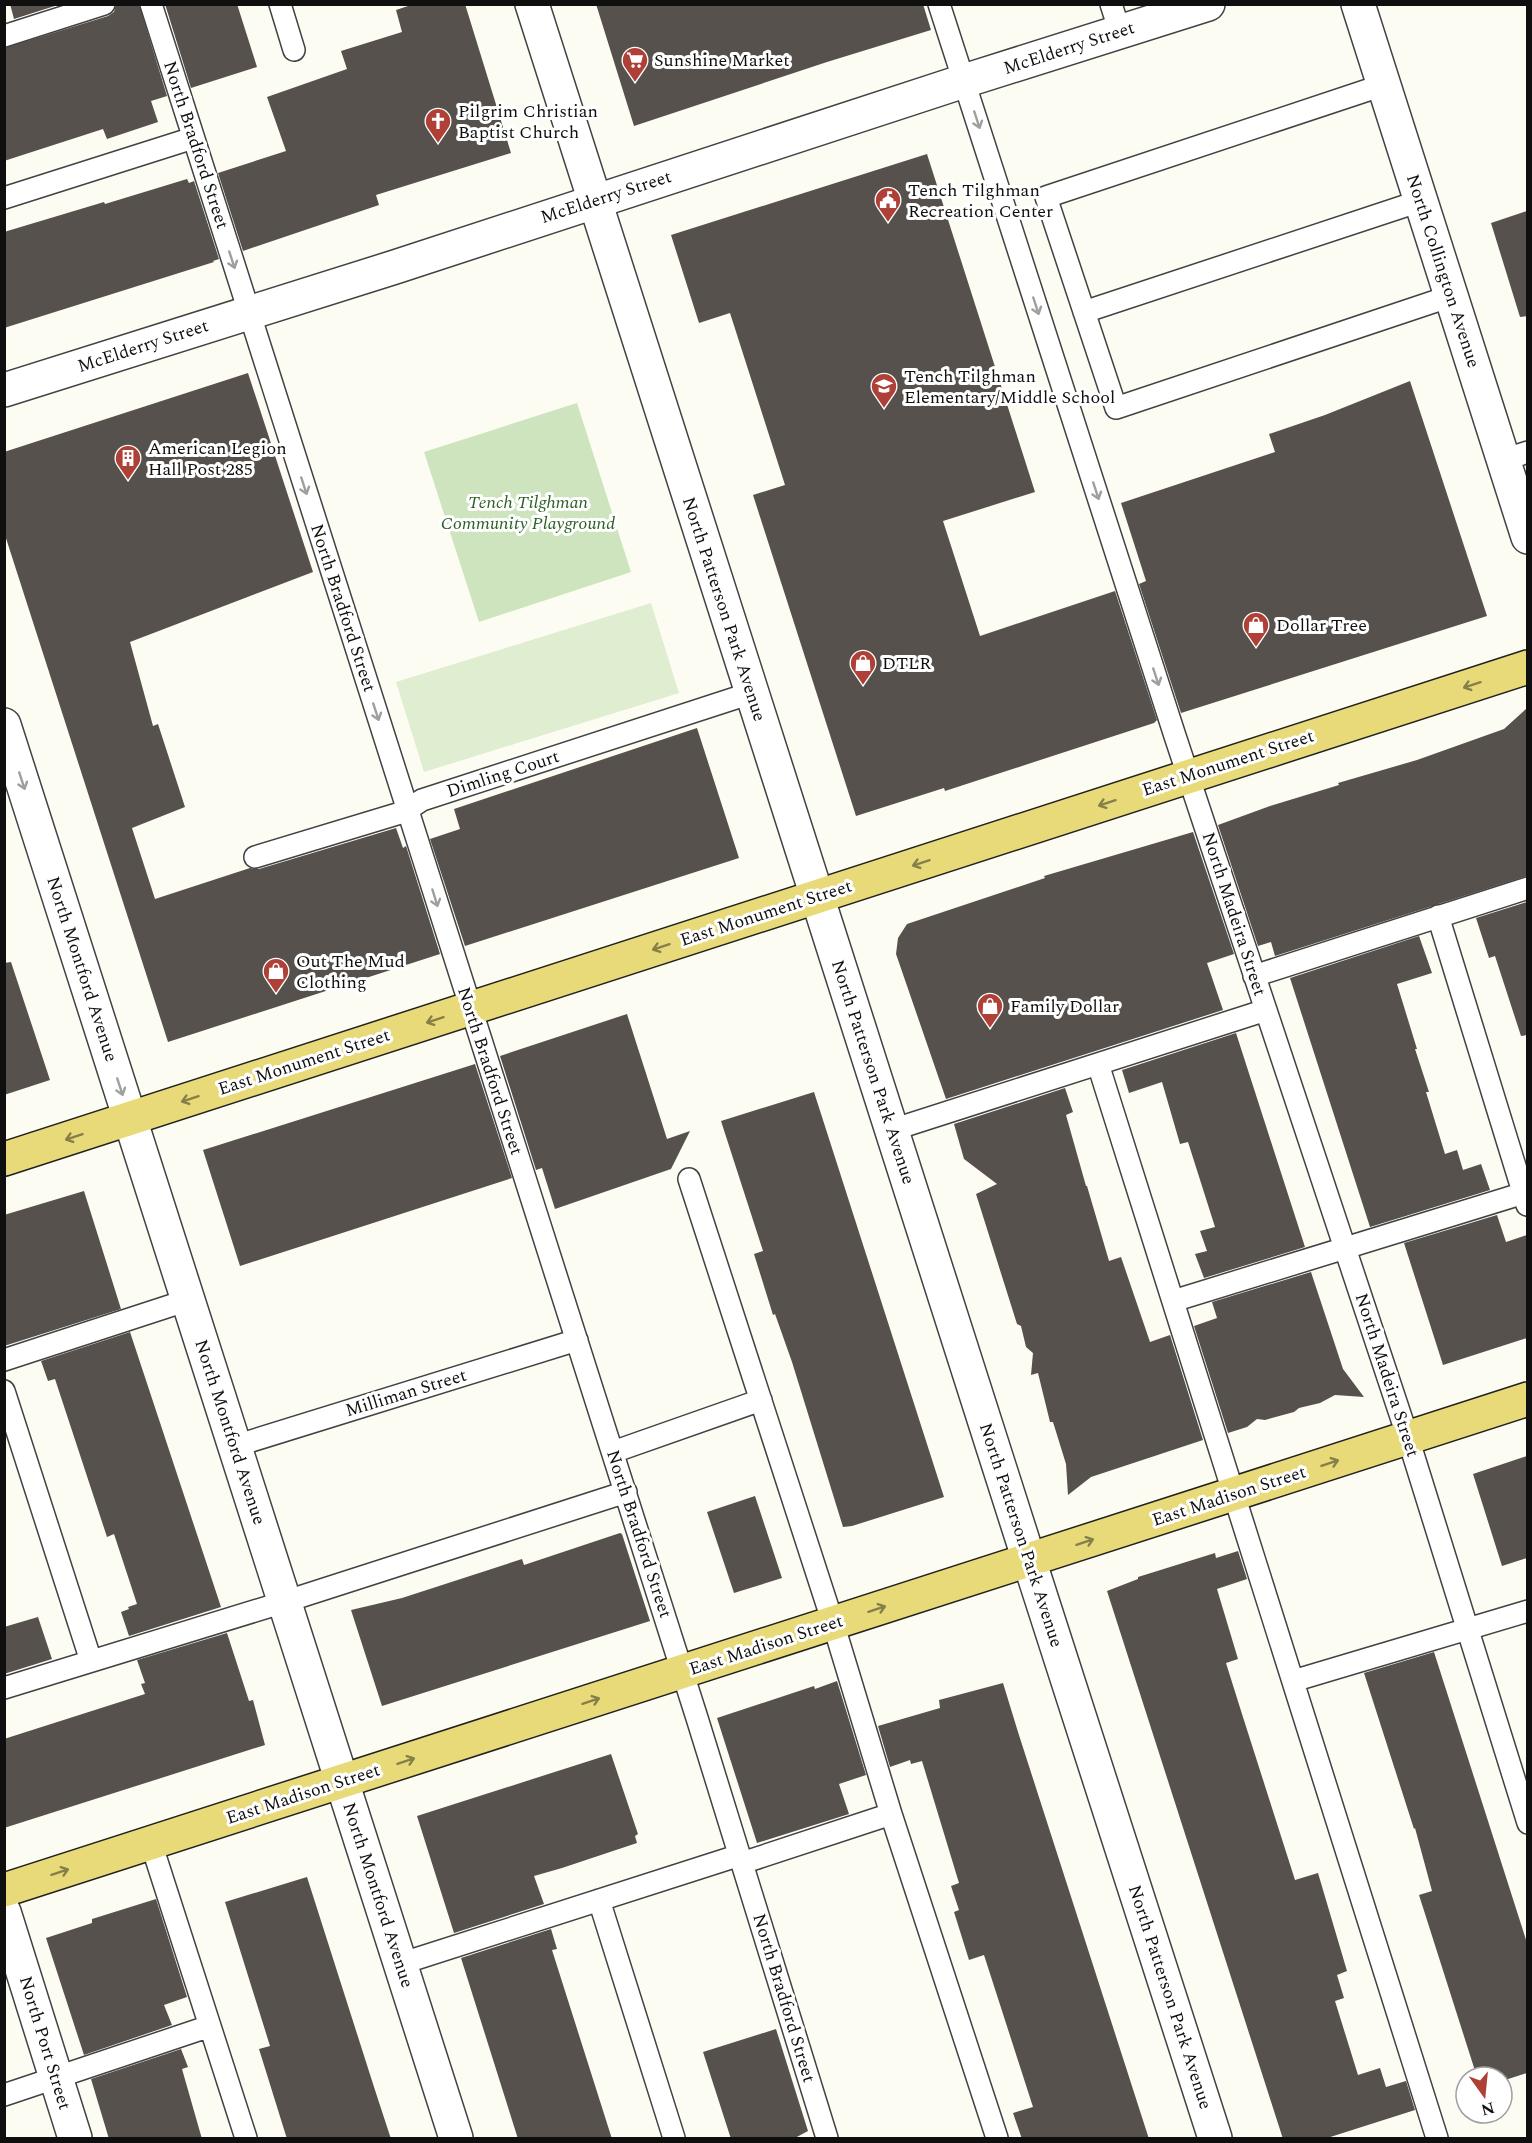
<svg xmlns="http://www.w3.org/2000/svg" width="1532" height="2143" font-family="Spectral,serif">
  <rect width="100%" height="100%" fill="#fdfcf2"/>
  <!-- green -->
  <path fill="#cee4bf" d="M577,403L631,572L479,622L424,452Z"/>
  <!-- pitch -->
  <path fill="#dfedd0" d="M651,603L679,693L424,772L396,682Z"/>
  <!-- building -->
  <path fill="#56514c" d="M10,4H61L14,19Z
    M116,4H139L167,96L151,101L158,122L107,139L103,129L4,161V48L108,16L114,12Z
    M165,4H237L257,67L191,88Z
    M414,4H465L511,153L376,195L379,205L243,251L218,173L286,151L267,97L347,69L341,51L402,32L396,10Z
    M596,4H923L931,30L827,62L634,126Z
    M927,154L1035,492L943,521L980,636L1115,591L1157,720L1154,723L945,791L944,788L856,816L753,495L785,485L730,313L699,323L671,235Z
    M187,179L189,183L194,181L219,259L213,261L214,262L4,328V232L104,202L105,204Z
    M1527,211V316L1520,317L1491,223Z
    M248,373L313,572L130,642L153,726L158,724L185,807L132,828L155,899L250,868L259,869L396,828L403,848L406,846L440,954L168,1042L4,532V452Z
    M1410,381L1487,616L1181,713L1139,584L1146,581L1121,503L1275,452L1269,434L1325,415Z
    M1527,708V876L1275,956L1271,942L1258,946L1218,825L1270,806L1339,785L1338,783L1417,760L1504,729Z
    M697,728L739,858L465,946L430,839L460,829L454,809Z
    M1193,832L1234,954L1207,963L1223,1010L946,1099L896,954L898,938L907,924L1045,878L1044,876Z
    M1527,902V1035L1521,1036L1495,956L1489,958L1476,918Z
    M1419,936L1432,973L1397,984L1417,1049H1415L1429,1092H1426L1445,1154L1457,1150L1463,1170L1481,1164L1490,1190L1370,1227L1290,978Z
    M11,962L50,1080L4,1095V963Z
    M627,1014L667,1139L690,1131L671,1169L555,1209L542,1168L536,1170L500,1056Z
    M1236,1033L1305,1247L1204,1278L1195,1254L1207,1251L1200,1231L1215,1227L1188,1142L1180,1144L1162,1082L1129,1093L1122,1070Z
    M475,1064L512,1178L240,1266L203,1150Z
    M1065,1088L1073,1112L1066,1115L1086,1186H1087L1109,1261L1121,1257L1150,1342L1170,1335L1203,1440L1091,1477L1068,1495L1066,1464L1053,1422H1050L1038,1373L1031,1375L1033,1353L1026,1347L1021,1326L1017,1324L976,1194L997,1184L964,1159L954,1124Z
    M814,1092L944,1497L852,1526L843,1527L792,1362L775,1314L773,1315L754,1254L763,1251L721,1121Z
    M84,1191L121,1309L4,1346V1215Z
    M1497,1215L1506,1242L1527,1235V1338L1443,1365L1404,1243Z
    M1311,1272L1343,1369L1364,1397L1335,1395L1320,1403L1299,1408L1294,1412L1265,1420L1257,1419L1247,1427L1228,1433L1194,1326L1217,1318L1212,1302Z
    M130,1332L221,1607L129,1636L121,1612L129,1609L128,1607L137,1604L114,1534L107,1537L55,1379L48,1381L41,1361Z
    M1527,1456V1558L1502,1566L1473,1474Z
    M755,1496L782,1578L734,1593L707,1512Z
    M620,1533L622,1534L650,1621L382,1706L351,1610L402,1598L522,1559L524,1565Z
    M1238,1551L1247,1579L1217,1589L1238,1659L1226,1663L1242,1714L1295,1880L1318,1873L1347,1971L1337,1975L1344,1998L1335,2001L1358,2075L1380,2068L1386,2087L1406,2081L1415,2110L1324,2139H1283L1107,1591L1138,1579V1577L1215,1553L1216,1558Z
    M38,1617L52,1659L4,1674V1627Z
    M227,1633L249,1701L253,1700L265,1745L4,1828V1739L145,1694L141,1684L145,1683L137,1660Z
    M1434,1652L1527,1943V2073L1502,2081V2077H1477L1419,1895L1432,1891L1415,1828L1414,1829L1364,1673Z
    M837,1681L866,1775L839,1784L849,1814L757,1843L717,1718L814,1686L815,1689Z
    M1003,1683L1018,1732L1149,2139H1022L1013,2113L1033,2107L984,1955L969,1960L954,1912L959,1910L951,1886L959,1883L922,1761L911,1764L910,1760L890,1767L878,1726L940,1708L939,1700Z
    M611,1754L638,1834L635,1836L637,1843L562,1868L534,1876L544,1904L454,1933L417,1816Z
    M307,1877L374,2087L391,2139H287L259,2049L270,2046L225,1902Z
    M156,1899L187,1997L164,2005L172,2025L84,2055L46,1938L92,1923V1919Z
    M551,1929L557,1949L552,1950L612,2139H518L461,1958Z
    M776,2029L808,2131L793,2139H731L703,2052Z
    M181,2049L188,2067L182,2069L202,2139H109L91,2079Z"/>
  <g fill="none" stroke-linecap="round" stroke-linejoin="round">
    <!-- service casing -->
    <g stroke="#424242" stroke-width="24">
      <path id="service" d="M151,4L697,1718L827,2138
        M280,4L294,50
        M939,4L1175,736L1408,1438L1528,1823
        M1111,4L1120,32
        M4,36L104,4
        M1383,85L1046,197L1116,408L1451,296
        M4,198L193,138
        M1084,312L1420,201
        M1503,460L1528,452
        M255,857L397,814L407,810L422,800L751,693
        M1438,916L1527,1205
        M1254,976L1528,888
        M1098,1064L1437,2138
        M892,1130L1266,1010
        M689,1179L833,1623L891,1814
        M1173,1301L1524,1193
        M4,1360L188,1300
        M4,1391L91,1661
        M235,1446L577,1340
        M613,1452L761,1400
        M1293,1681L1528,1611
        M4,1688L284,1602L626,1492
        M151,1843L246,2138
        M742,1863L891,1814L997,2138
        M599,1900L674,2138
        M400,1964L740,1855
        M4,2095L210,2026"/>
    </g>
    <!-- minor casing -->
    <g stroke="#424242" stroke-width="36">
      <path id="minor" d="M1358,4L1528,537
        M4,390L395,267L964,81L1208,4
        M4,725L456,2138
        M1029,1560L1215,2138
        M4,1912L75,2138"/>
    </g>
    <!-- tertiary casing -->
    <g stroke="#424242" stroke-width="36">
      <path id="tertiary" d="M532,4L1029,1560"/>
    </g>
    <!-- primary casing -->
    <g stroke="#202020" stroke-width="36">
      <path id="primary" d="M4,1159L1528,667
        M4,1890L1528,1399"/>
    </g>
    <!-- service -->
    <use href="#service" stroke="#fff" stroke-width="21"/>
    <!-- minor -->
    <use href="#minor" stroke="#fff" stroke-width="33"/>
    <!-- tertiary -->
    <use href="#tertiary" stroke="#fff" stroke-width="33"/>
    <!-- primary -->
    <use href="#primary" stroke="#e8da78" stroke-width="33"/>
  </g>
  <!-- one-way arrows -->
  <defs><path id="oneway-shaft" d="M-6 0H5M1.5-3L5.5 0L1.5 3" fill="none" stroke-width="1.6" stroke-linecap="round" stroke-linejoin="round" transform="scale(1.5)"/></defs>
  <g stroke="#9f9f9f">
    <use href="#oneway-shaft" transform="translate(977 120) rotate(72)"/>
    <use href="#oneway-shaft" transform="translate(232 260) rotate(72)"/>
    <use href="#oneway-shaft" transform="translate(1036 306) rotate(72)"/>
    <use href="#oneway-shaft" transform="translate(304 486) rotate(72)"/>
    <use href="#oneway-shaft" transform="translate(1096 491) rotate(72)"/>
    <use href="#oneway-shaft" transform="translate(1156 677) rotate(72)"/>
    <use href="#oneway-shaft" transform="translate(376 712) rotate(72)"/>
    <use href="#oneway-shaft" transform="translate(22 781) rotate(72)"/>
    <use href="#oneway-shaft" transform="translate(435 898) rotate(73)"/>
    <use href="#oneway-shaft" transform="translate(120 1087) rotate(72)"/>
  </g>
  <g stroke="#867f49">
    <use href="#oneway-shaft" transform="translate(1472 685) rotate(162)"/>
    <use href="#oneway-shaft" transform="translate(1107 803) rotate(162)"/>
    <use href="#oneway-shaft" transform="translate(921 863) rotate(162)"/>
    <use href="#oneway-shaft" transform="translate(661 947) rotate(162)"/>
    <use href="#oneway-shaft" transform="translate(435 1020) rotate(162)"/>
    <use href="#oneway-shaft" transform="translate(190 1099) rotate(162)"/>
    <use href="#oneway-shaft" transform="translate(74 1137) rotate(162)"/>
    <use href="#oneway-shaft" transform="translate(1330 1463) rotate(-18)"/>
    <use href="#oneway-shaft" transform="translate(1085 1542) rotate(-18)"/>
    <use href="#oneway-shaft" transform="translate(877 1609) rotate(-18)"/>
    <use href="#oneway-shaft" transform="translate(591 1701) rotate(-18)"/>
    <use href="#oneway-shaft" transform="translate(406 1761) rotate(-18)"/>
    <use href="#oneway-shaft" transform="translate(60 1872) rotate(-18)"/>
  </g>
  <!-- icons -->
  <defs>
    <g id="supermarket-pin" transform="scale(1.35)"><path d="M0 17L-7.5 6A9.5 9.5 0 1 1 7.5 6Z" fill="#ae4037" stroke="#fff"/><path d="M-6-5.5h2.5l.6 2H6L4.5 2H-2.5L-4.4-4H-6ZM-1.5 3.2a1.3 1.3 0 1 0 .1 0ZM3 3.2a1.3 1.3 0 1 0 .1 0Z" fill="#fff"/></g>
    <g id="church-pin" transform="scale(1.35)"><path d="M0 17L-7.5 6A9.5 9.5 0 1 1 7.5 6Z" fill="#ae4037" stroke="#fff"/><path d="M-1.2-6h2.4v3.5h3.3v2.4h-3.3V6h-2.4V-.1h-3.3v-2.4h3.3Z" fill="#fff"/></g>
    <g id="civic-pin" transform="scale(1.35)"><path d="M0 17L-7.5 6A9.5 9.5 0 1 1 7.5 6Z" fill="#ae4037" stroke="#fff"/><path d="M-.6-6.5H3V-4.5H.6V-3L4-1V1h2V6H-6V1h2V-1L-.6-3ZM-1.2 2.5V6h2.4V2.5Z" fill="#fff"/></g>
    <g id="school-pin" transform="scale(1.35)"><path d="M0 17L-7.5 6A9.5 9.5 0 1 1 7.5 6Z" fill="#ae4037" stroke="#fff"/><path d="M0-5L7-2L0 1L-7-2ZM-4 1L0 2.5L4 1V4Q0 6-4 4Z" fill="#fff"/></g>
    <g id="building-pin" transform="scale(1.35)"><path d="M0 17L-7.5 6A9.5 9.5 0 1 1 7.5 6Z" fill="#ae4037" stroke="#fff"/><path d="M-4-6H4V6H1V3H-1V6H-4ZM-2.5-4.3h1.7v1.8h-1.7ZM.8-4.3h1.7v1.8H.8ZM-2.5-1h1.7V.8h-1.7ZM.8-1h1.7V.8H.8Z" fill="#fff"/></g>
    <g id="shop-pin" transform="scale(1.35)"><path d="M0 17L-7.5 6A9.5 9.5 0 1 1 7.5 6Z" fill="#ae4037" stroke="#fff"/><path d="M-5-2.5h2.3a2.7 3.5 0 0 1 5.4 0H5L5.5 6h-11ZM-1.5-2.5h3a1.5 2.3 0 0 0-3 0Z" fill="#fff"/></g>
  </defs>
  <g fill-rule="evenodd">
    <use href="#supermarket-pin" x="635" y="60"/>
    <use href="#church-pin" x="438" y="121"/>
    <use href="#civic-pin" x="888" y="200"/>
    <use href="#school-pin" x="884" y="386"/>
    <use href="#building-pin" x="128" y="458"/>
    <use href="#shop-pin" x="1256" y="625"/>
    <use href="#shop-pin" x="863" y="663"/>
    <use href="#shop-pin" x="276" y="971"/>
    <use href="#shop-pin" x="990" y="1006"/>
  </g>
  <g text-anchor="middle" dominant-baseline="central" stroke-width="6" stroke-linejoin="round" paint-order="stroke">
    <!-- street labels -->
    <g font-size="18" fill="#0f0f0f" stroke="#fff">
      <text transform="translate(1069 48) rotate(-18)">McElderry Street</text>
      <text transform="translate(196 145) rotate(72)">North Bradford Street</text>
      <text transform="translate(606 197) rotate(-18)">McElderry Street</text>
      <text transform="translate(1443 271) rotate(72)">North Collington Avenue</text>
      <text transform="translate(143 346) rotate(-18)">McElderry Street</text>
      <text transform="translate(343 608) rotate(72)">North Bradford Street</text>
      <text transform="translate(724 609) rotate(72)">North Patterson Park Avenue</text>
      <text transform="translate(1228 763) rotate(-18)">East Monument Street</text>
      <text transform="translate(503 774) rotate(-18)">Dimling Court</text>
      <text transform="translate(766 913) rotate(-18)">East Monument Street</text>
      <text transform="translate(1234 914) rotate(72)">North Madeira Street</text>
      <text transform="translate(82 969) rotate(72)">North Montford Avenue</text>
      <text transform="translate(304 1062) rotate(-18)">East Monument Street</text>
      <text transform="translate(490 1071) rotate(72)">North Bradford Street</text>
      <text transform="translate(873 1072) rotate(72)">North Patterson Park Avenue</text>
      <text transform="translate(1387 1375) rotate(72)">North Madeira Street</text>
      <text transform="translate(406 1393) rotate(-17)">Milliman Street</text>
      <text transform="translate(230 1432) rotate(72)">North Montford Avenue</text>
      <text transform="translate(1229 1496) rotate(-18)">East Madison Street</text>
      <text transform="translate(639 1534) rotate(72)">North Bradford Street</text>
      <text transform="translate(1021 1535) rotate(72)">North Patterson Park Avenue</text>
      <text transform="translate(766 1645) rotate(-18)">East Madison Street</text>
      <text transform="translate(303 1794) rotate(-18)">East Madison Street</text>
      <text transform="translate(378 1895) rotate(72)">North Montford Avenue</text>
      <text transform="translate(1170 1997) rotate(72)">North Patterson Park Avenue</text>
      <text transform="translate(784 1998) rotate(73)">North Bradford Street</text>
      <text transform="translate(45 2043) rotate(73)">North Port Street</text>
    </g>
    <!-- poi labels -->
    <g font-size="18" fill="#0f0f0f" stroke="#fff" text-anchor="start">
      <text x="654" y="60">Sunshine Market</text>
      <text x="458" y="111">Pilgrim Christian<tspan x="458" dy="21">Baptist Church</tspan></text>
      <text x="908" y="190">Tench Tilghman<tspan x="908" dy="21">Recreation Center</tspan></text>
      <text x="904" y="376">Tench Tilghman<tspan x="904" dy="21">Elementary/Middle School</tspan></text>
      <text x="148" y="448">American Legion<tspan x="148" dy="21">Hall Post 285</tspan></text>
      <text x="1276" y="625">Dollar Tree</text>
      <text x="882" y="663">DTLR</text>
      <text x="296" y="961">Out The Mud<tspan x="296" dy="21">Clothing</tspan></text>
      <text x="1010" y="1006">Family Dollar</text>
    </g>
    <!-- park labels -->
    <g font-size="18" font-style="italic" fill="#2c5f26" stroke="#fff">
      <text x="528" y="502">Tench Tilghman<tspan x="528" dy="21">Community Playground</tspan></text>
    </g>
  </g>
  <!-- border -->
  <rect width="1532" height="2143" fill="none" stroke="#0f0f0f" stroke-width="12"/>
  <!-- north arrow -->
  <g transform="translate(1484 2095) rotate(165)"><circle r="28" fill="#ffffff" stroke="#9f9f9f" stroke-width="1.5"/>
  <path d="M0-4.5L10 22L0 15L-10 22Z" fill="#ae4037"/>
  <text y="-9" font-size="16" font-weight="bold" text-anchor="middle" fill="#0f0f0f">N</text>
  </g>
</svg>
